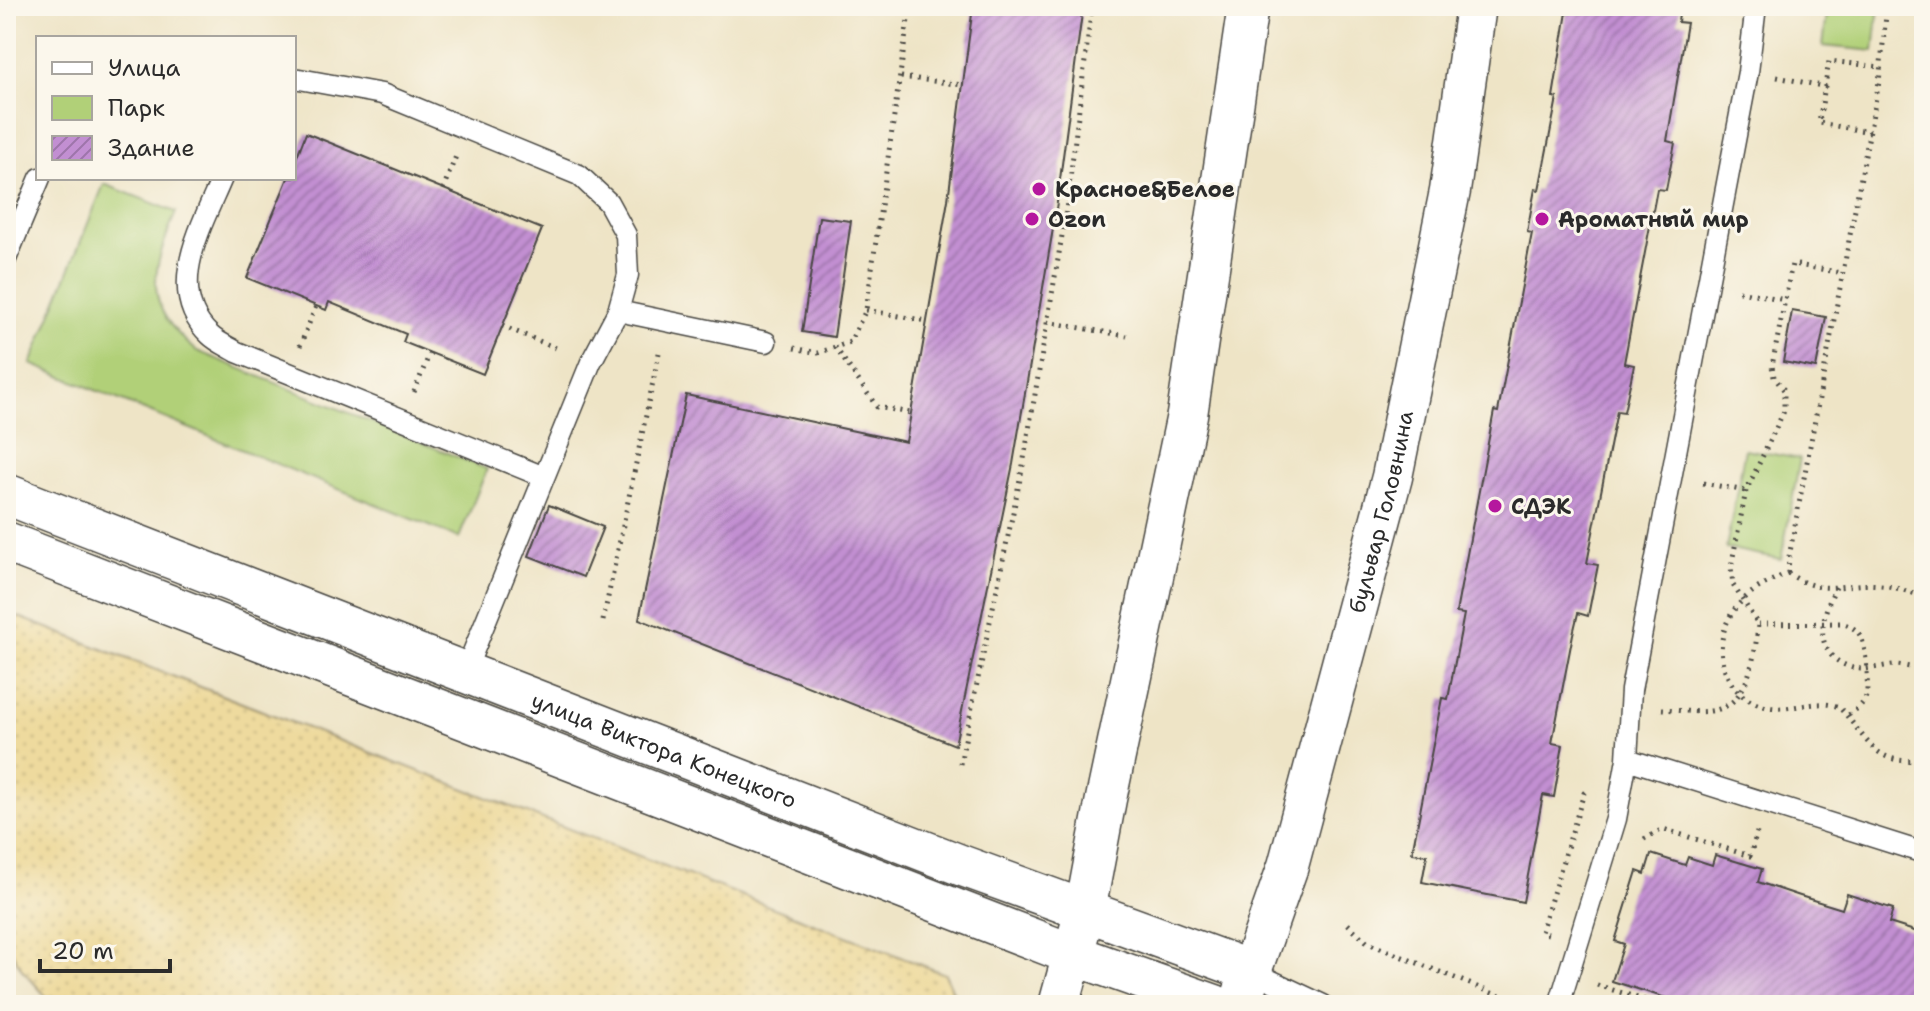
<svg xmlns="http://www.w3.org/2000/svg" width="1930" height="1011" font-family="'Shantell Sans',sans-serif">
  <defs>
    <pattern id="sand-dots" width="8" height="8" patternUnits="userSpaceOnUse" patternTransform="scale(2)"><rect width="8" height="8" fill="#eeda9e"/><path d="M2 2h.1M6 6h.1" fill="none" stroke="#cb8" stroke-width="1.8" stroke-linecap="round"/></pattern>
    <pattern id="building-hatch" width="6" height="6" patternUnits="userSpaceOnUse" patternTransform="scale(2)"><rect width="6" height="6" fill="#c28fd2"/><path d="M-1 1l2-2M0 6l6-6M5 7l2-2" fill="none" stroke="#9e75ab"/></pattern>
  </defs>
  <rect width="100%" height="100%" fill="#fbf7ec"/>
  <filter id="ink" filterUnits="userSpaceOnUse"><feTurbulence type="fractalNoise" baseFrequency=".0125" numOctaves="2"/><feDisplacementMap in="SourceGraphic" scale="16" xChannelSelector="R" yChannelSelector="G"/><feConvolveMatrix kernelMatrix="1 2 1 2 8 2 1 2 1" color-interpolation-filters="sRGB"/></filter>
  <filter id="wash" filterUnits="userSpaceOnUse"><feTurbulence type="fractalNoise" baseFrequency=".006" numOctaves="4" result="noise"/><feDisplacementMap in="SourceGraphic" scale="32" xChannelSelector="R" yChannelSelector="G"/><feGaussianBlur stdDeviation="1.8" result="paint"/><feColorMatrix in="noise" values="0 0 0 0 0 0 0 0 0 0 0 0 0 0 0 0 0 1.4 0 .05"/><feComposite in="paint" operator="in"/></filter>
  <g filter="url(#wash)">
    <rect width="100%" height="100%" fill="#eee4c6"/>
    <!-- green -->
    <path fill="#b1d078" stroke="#6e7e52" stroke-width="2" d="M1828,6H1879L1874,51L1823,46Z
      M104,184L176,212C151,273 141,306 197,351L487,469L459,538L31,364Z
      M1745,449L1800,459L1781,559L1726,548Z"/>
    <!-- sand -->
    <path fill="url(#sand-dots)" stroke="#8c8264" stroke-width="2" d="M6,612L945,974L959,1005H54L23,971L6,942Z"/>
    <g id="blocks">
      <!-- building -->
      <path fill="url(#building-hatch)" d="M973,6H1083L1055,217L1013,464L955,745L639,619L686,395L906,442L948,200Z
        M1568,6H1680L1678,22L1687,23L1667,141L1675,143L1666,190L1657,189L1624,363L1634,365L1624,412L1617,411L1587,563L1598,565L1588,616L1578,613L1573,634L1552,743L1563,745L1554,797L1543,795L1523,902L1422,882L1427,855L1412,853L1442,698L1448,699L1464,614L1456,613L1494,411L1498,412L1532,233L1527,232L1535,189L1539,190L1557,98L1553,97Z
        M306,133L542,229L483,374L403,342L406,334L329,302L326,310L247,278L288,178H294V164Z
        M819,217L851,221L834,337L802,332Z
        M1792,311L1826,317L1816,368L1783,362Z
        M549,505L603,527L583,577L529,556Z
        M1651,854L1685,865L1688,857L1712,865L1715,855L1762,869L1758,882L1800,896L1842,909L1847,894L1893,909L1889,923L1924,934V1005H1688L1612,981L1624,944L1615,941L1637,871L1645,874Z"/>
    </g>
  </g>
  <g filter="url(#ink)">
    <use href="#blocks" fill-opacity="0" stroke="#484742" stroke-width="2"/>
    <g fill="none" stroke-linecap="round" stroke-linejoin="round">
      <!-- lane casing -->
      <g stroke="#484742" stroke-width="23">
        <path id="lane" d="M294,78L382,94L579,175L608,202L626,235L628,275L618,311L591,362L465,672
          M222,178C202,226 163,291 210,335C217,342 229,347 237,352L544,477
          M6,259L40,178
          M618,311L766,342
          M1627,759L1924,853
          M1251,971L1323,1005
          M1559,1005L1616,819L1627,759L1631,690L1748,72L1756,6"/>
      </g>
      <!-- street casing -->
      <g stroke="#484742" stroke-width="43">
        <g id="street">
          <path id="s1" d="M6,494L963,866L1251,971"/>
          <path d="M6,542L1074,955L1215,1005"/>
          <path id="s2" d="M1243,994L1288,866L1392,477L1450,191L1476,6"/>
          <path d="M1059,1005L1085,911L1106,799L1187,415L1248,6"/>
        </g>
      </g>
      <!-- path -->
      <path stroke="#484742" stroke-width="5" stroke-dasharray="2 6" stroke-linecap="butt" d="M6,12L10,6
        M901,77L963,85
        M1777,77L1827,87
        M1870,132L1819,123L1829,61L1881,67
        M443,189L456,156
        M1739,291L1785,300
        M866,310L927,321
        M1047,322L1127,336
        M502,326L561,350
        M300,346L316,306
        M835,347L877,407L911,413
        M794,348L818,353L850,342L866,310L910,6
        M414,392L430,353
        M1703,483L1746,491
        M1788,573L1789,557L1879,82L1887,6
        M1788,573C1773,580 1758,586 1745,598C1710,628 1713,688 1760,705C1789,715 1813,697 1839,707C1868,738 1874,768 1924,759
        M1788,573C1825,599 1842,581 1880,585C1895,586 1910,593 1924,596
        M1836,587C1822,614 1810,653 1850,667C1863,672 1879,666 1893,665C1903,665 1914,668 1924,670
        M603,621L659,353
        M1758,624L1841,623C1850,626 1856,628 1861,637C1866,646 1870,689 1865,699C1861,707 1854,711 1847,716
        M1662,709C1681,710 1708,716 1726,706C1751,692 1756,648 1758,624L1733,585L1731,567L1746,491L1784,411V390L1774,377L1772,366L1792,264L1843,273
        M960,764L1023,465L1065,218L1092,6
        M1644,839L1663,829L1750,856L1757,832
        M1348,924L1368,943L1522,1005
        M1548,934L1541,932L1584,793L1588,789
        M1597,985L1661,1005"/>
      <!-- lane -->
      <use href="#lane" stroke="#fff" stroke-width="20"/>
      <!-- street -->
      <use href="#street" stroke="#fff" stroke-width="40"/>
    </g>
  </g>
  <!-- markers -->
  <g fill="#b5179e" stroke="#fbf7ec" stroke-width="3">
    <circle cx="1039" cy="189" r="8"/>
    <circle cx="1032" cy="219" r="8"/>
    <circle cx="1542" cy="219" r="8"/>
    <circle cx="1495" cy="506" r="8"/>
  </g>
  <g text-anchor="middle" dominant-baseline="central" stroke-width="6" stroke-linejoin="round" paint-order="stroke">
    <!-- poi labels -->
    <g font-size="22" font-weight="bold" fill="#2b2b2b" stroke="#fbf7ec" text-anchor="start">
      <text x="1055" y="189">Красное&amp;Белое</text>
      <text x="1048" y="219">Ozon</text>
      <text x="1558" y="219">Ароматный мир</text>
      <text x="1511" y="506">СДЭК</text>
    </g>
    <!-- street labels -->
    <g font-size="22" fill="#2b2b2b" stroke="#fbf7ec">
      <text stroke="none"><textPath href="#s2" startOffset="502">бульвар Головнина</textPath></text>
      <text stroke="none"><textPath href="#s1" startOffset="706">улица Виктора Конецкого</textPath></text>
    </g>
  </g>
  <!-- margin -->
  <rect width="1930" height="1011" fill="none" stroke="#fbf7ec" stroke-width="32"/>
  <!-- legend -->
  <rect x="36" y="36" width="260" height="144" fill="#fbf7ec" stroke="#a8a59f" stroke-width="2"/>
  <rect x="52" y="62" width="40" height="12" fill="#ffffff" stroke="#a8a59f" stroke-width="2"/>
  <text x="108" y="76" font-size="24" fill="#2b2b2b">Улица</text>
  <rect x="52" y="96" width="40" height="24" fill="#b1d078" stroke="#a8a59f" stroke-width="2"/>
  <text x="108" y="116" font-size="24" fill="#2b2b2b">Парк</text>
  <rect x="52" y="136" width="40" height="24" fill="url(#building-hatch)" stroke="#a8a59f" stroke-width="2"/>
  <text x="108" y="156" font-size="24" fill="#2b2b2b">Здание</text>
  <!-- scale -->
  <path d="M40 959v12h130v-12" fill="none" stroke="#2b2b2b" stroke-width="4"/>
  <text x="52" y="959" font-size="24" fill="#2b2b2b" stroke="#fbf7ec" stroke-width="6" paint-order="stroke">20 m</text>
</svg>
